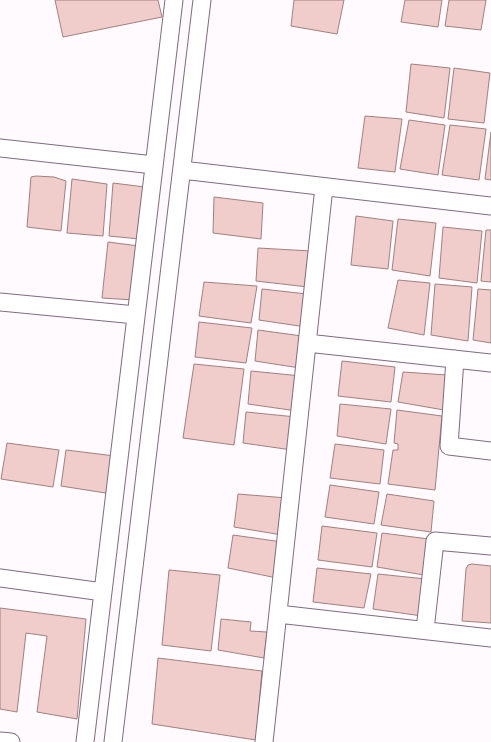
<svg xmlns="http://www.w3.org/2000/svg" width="491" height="742" font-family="Rubik,sans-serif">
  <rect width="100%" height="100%" fill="#fefafe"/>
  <!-- building -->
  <path fill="#f0cccb" stroke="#a28080" d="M55,0H158L162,17L63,37Z
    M294,0H344L337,34L291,26Z
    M405,0H442L438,27L401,22Z
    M449,0H486L481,30L445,26Z
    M411,64L450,68L444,118L406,112Z
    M454,68L490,73L484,123L448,119Z
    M365,116L402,119L395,172L358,168Z
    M409,120L445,125L438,175L400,169Z
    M450,125L486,129L479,180L442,175Z
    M491,132V180L485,179Z
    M36,176L54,177L66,181L61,231L27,227L31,177Z
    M72,179L107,184L103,236L67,233Z
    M113,183L145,187L140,239L109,236Z
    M214,197L263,203L261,239L213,233Z
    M356,216L393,221L388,269L351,265Z
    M398,219L436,223L430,276L392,270Z
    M443,227L482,231L477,283L439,278Z
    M486,230H491V282L481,281Z
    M108,242L139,246L134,300L102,298Z
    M258,248L311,251L308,287L256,281Z
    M398,280L430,283L424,335L388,328Z
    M204,282L257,286L251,323L199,316Z
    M435,284L472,287L468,341L431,335Z
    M262,289L307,294L306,327L259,320Z
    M478,289L491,290V343L473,340Z
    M199,322L252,328L246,363L195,357Z
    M258,330L302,336L300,368L255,361Z
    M342,361L395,367L391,402L338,396Z
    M194,364L244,369L234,445L183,438Z
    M251,371L301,376L297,411L248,404Z
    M403,372L447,375L444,410L398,402Z
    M340,404L391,409L386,444L337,436Z
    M397,410L442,416L435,490L388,484L393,450H398V444L394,443Z
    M246,412L296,417L292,450L243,443Z
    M7,443L59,450L53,487L1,479Z
    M335,444L384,450L380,484L330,478Z
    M66,450L115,456L112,494L61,486Z
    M330,485L379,492L374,524L325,517Z
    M238,494L287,498L282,535L234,527Z
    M387,494L434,501L431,532L381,525Z
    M322,526L377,533L372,567L318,560Z
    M382,533L429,539L424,575L377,567Z
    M233,535L282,542L277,578L228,568Z
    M472,564L491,566V623L462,621L466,569L468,565Z
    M317,568L371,574L364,608L313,602Z
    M169,570L220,575L211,651L162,645Z
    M378,574L426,579L422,616L373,609Z
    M0,608L86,619L77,719L37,712L47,636L26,633L17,712L0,709Z
    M221,619L251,622L250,631L267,632L264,658L218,650Z
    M158,658L262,671L256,740L152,724Z"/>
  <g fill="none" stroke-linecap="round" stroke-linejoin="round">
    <!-- minor casing -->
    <g stroke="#806b81" stroke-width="19">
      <path id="minor" d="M0,148L154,165
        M182,170L491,206
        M0,302L136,315
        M307,343L491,363
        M455,359L449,446L491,451
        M0,578L103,592
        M278,614L491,638
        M425,630L435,541L491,546
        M0,741L11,742
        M85,742L174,0
        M113,742L202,0
        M264,742L324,187"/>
    </g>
    <!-- minor -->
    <use href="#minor" stroke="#fff" stroke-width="17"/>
  </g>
</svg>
